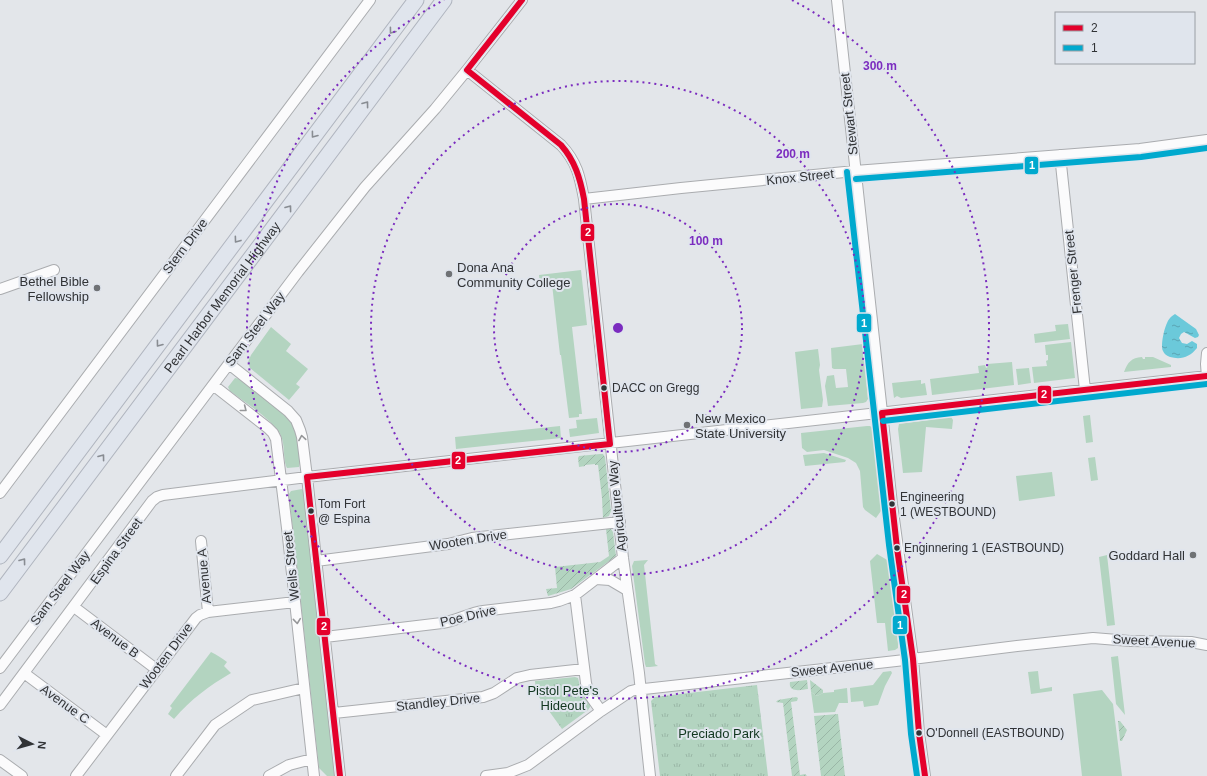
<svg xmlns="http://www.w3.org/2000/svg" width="1207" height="776" font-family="Arial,sans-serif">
  <defs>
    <pattern id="park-tufts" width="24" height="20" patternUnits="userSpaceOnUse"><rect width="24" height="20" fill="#b3d4c0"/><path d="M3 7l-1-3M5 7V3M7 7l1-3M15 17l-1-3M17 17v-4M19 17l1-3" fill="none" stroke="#9ab6a6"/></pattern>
    <pattern id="garden-furrows" width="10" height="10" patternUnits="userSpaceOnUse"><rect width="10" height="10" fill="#b3d4c0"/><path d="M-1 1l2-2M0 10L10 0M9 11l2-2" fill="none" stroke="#9ab6a6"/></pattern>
    <pattern id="water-ripples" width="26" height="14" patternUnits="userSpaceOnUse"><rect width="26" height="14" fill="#6bc9da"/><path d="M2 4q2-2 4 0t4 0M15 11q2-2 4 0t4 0" fill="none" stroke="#59a4b2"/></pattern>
  </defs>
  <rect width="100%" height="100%" fill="#e3e6ea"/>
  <!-- grass -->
  <path fill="#b3d4c0" d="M581,270L587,325L572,327L582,414H579V417L569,418L561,355H560L552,284L540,285L539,275Z
    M1068,324L1070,339L1035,343L1034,334L1056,331L1055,325Z
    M271,327L291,344L286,351L308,369L296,384L300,387L289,400L250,368L248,362L251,355Z
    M1071,342L1075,378L1034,383L1032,367L1047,366L1046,361L1048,360V355H1046L1045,345Z
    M863,344L868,399L866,402L863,403L828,406L825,386L827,376L834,375L836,388L848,387L846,369H834L832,368L831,348Z
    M818,349L820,365L819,370L823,400L822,407L801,409L795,352Z
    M1142,357L1143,359H1145V357H1153L1171,365V367L1124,372C1128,362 1131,358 1142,357Z
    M1012,362L1014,385L932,395L930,379L979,373L978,366L985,365L986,368L988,367L987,364Z
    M1029,368L1031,383L1018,385L1016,369Z
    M235,378L240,379L280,411L292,423L297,438L300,462L299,467L287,468L286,466C283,456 285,445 281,436C276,422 243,401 230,391L228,387Z
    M921,380V384L925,383L927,395L901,398L897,396L894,398L892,383Z
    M1090,415L1093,442L1086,443L1083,416Z
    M951,417L953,420L952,429L926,427L922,472L903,473L898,429L899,424Z
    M597,418L599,433L570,437L569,429L577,428L576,420Z
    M560,426L561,438L456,449L455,437Z
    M867,426H870L874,429L883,508L876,518L865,510L863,507L860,471L856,463L848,458L824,450L807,452L802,448L801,433Z
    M824,453L846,460L845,462L805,466L803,455Z
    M1095,457L1098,480L1091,481L1088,458Z
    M1052,472L1055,496L1019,501L1016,476Z
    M302,489L304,492L335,776H327L319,768L289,494L291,491Z
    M877,554L889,561L898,644V648L895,650L888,651L885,623H877L870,561Z
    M1107,555L1115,625L1107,626L1099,557Z
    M648,560L644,565L655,664L658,666L650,667H646L645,664L632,566L634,561Z
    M211,652C217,655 222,658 227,662L224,666L231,673C209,686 191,699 174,719L168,714L172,708L170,706Z
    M1118,656L1125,715L1116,704L1111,657Z
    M891,671L892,673L885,686L878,705L864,707L863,701L851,702L850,688L873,685L883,672Z
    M1038,671L1040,689L1052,687V691L1031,694L1028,672Z
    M847,688L848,703H839L835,712L814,713L811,692L817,696L823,693L834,692V690Z
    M1102,690L1113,704L1122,776H1082L1073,694Z"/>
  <!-- park -->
  <path fill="url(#park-tufts)" d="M575,677L578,678L581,690L590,704V707L588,710L562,729L536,693L535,681Z
    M757,685L768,776H660L651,701L655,697Z"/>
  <!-- garden -->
  <path fill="url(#garden-furrows)" d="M600,454H603L605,457L611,511L609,516L603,518L602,498L598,465H595V464L585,465V466L579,467L578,458L579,456Z
    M606,529H611L613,532L616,556L571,589L548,596L546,589L557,588L555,567L600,562L609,556Z
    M807,680L808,689C801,690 788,693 790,682Z
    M810,680L823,690V693L817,696L811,692Z
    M796,697L798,698L797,701L791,702L800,775L805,774L807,776H792L783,703L776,702L778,700Z
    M838,714L845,776H821L814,716Z
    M1118,721H1120L1127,730L1122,741H1120Z"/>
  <!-- water -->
  <path fill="url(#water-ripples)" d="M1175,314L1196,329L1199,335L1198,337L1195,338L1184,332L1181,334L1179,338L1182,343L1187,344L1192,341L1197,344V348C1190,357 1181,360 1170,357C1167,356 1164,354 1163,351C1160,345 1165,323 1170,318C1171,317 1173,315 1175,314Z"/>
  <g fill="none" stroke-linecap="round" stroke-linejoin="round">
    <!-- minor casing -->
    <g stroke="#aaacaf" stroke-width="12">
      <path id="minor" d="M837,0L892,504L913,659L919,733L925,776
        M467,70L561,145C577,162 580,177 584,199L623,558L639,673L650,776
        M1060,155L1085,390
        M584,199L681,188L855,171L1140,149L1207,140
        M0,289L54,270
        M1207,353L1206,364L1207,377
        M229,364L288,411L296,420L300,430L302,437L307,477L340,776
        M213,385L268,428L273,433L276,439L287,528L314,776
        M0,493L370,0
        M201,541L208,612
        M316,561L448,544L472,538L620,522
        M596,579L610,580L627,590
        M575,595L586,683L589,694L601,711
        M74,607L156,669
        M325,637L442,623C456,621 469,613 483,611L551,603L559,601L575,595L623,558
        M0,668L298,272L365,187L435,109L467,70L522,0
        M24,673L107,735
        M0,705L152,501L157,497L163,495L307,477L1207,376
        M334,713L483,697L494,693L517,678L530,675L584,669
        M0,760L22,776
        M76,776L196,618L200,615L208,612L295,602
        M176,776L215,725L252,700L304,688
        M269,776L289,765L312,759
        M486,776L508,773L528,765L601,711L631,691L635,690L896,661L1017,646L1093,638L1130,641L1191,642L1207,645"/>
    </g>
    <!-- highway casing -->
    <g stroke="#b0b5bf" stroke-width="17">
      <g id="highway">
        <path d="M0,556L416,0"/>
        <path id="s1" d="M0,593L444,0"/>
      </g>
    </g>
    <!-- minor -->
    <use href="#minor" stroke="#fbfbfc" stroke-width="10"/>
    <!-- highway -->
    <use href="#highway" stroke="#e0e5ed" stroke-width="15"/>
    <!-- bus-1 casing -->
    <g stroke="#e0e5ed" stroke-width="9">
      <path id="bus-1" d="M467,70L561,145C575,161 580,178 584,199L610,444
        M467,70L522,0
        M882,413L897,548L913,659L919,733L925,776
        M882,413L1207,376
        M307,477L610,444
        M307,477L340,776"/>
    </g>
    <!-- bus-2 casing -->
    <g stroke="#e0e5ed" stroke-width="9">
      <path id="bus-2" d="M847,172L889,545L905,660L911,734L917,776
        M856,179L1141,157L1207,148
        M883,421L1207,384"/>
    </g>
    <!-- bus-1 -->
    <use href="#bus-1" stroke="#e4002b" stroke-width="6"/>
    <!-- bus-2 -->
    <use href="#bus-2" stroke="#00a9ce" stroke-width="6"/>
  </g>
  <!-- one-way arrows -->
  <defs><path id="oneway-chevron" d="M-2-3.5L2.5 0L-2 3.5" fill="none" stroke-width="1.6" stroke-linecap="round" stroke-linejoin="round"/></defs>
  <g stroke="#888c92">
    <use href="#oneway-chevron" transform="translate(392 31) rotate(127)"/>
    <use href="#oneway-chevron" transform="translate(366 104) rotate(-53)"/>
    <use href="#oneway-chevron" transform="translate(314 135) rotate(127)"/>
    <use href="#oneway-chevron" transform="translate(289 208) rotate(-53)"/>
    <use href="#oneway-chevron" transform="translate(237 240) rotate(126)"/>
    <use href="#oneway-chevron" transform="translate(159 344) rotate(127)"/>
    <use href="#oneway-chevron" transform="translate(102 457) rotate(-53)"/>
    <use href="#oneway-chevron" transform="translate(23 561) rotate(-53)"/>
  </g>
  <g stroke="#969799">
    <use href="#oneway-chevron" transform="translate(244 409) rotate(38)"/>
    <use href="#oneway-chevron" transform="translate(302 438) rotate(-99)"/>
    <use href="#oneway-chevron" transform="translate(297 621) rotate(84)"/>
  </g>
  <!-- distance rings -->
  <g fill="none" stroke="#7b2cbf" stroke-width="2" stroke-dasharray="2 4">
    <circle cx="618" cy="328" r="124"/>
    <circle cx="618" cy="328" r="247"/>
    <path d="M792 0A371 371 0 1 1 444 0"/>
  </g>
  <!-- markers -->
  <g fill="#6f7275" stroke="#e0e5ed" stroke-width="1.5">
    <circle cx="449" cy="274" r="4"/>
    <circle cx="97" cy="288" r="4"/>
    <circle cx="687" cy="425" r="4"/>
    <circle cx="1193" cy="555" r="4"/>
  </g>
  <g fill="#313336" stroke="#e0e5ed" stroke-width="1.5">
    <circle cx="604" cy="388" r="3.5"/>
    <circle cx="892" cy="504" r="3.5"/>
    <circle cx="311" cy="511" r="3.5"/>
    <circle cx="897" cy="548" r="3.5"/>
    <circle cx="919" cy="733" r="3.5"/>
  </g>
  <g text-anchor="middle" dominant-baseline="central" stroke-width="4" stroke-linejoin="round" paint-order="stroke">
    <!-- bus labels -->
    <g font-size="12" fill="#313336" stroke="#e0e5ed" text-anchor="start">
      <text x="612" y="388">DACC on Gregg</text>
      <text x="900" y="497">Engineering<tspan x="900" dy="15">1 (WESTBOUND)</tspan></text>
      <text x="318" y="504">Tom Fort<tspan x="318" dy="15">@ Espina</tspan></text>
      <text x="904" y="548">Enginnering 1 (EASTBOUND)</text>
      <text x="926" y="733">O'Donnell (EASTBOUND)</text>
    </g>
    <!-- street labels -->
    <g font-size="13" fill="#313336" stroke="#e0e5ed">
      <text transform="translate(849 114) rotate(-96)">Stewart Street</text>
      <text transform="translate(800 177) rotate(-6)">Knox Street</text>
      <text transform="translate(185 246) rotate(-53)">Stern Drive</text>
      <text transform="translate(1073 272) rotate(-96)">Frenger Street</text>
      <text stroke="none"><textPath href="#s1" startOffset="370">Pearl Harbor Memorial Highway</textPath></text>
      <text transform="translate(255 329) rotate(-53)">Sam Steel Way</text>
      <text transform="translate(617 506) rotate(-96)">Agriculture Way</text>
      <text transform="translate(468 540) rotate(-9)">Wooten Drive</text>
      <text transform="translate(116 551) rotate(-54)">Espina Street</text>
      <text transform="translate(291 566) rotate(-96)">Wells Street</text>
      <text transform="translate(204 576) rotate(-95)">Avenue A</text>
      <text transform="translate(60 588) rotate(-53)">Sam Steel Way</text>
      <text transform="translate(468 616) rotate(-13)">Poe Drive</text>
      <text transform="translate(115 638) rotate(37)">Avenue B</text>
      <text transform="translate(1154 641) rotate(3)">Sweet Avenue</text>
      <text transform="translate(166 656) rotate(-53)">Wooten Drive</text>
      <text transform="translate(832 668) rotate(-6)">Sweet Avenue</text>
      <text transform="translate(438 702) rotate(-6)">Standley Drive</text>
      <text transform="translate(65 704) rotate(36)">Avenue C</text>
    </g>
    <!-- poi labels -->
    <g font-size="13" fill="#313336" stroke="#e0e5ed" text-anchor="start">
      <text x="457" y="267">Dona Ana<tspan x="457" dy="15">Community College</tspan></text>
      <text x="89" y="281" text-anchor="end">Bethel Bible<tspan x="89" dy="15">Fellowship</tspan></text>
      <text x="695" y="418">New Mexico<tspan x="695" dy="15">State University</tspan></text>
      <text x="1185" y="555" text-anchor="end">Goddard Hall</text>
    </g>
    <!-- park labels -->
    <g font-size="13" fill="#11361f" stroke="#e0e5ed">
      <text x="563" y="690">Pistol Pete's<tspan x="563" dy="15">Hideout</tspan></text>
      <text x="719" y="733">Preciado Park</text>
    </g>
  </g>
  <circle cx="618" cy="328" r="6" fill="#7b2cbf" stroke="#e0e5ed" stroke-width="2"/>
  <g font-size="12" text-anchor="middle" font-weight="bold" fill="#7b2cbf" stroke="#e0e5ed" stroke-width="4" stroke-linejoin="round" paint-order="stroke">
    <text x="880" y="70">300 m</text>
    <text x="793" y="158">200 m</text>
    <text x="706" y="245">100 m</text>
  </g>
  <g stroke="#e0e5ed" stroke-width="1.5">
    <rect x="1024" y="156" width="15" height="19" rx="4" fill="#00a9ce"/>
    <rect x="580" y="223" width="15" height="19" rx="4" fill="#e4002b"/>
    <rect x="856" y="313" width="16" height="20" rx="4" fill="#00a9ce"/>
    <rect x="1037" y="385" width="15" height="19" rx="4" fill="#e4002b"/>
    <rect x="451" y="451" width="15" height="19" rx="4" fill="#e4002b"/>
    <rect x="896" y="585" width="15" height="19" rx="4" fill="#e4002b"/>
    <rect x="892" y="615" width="16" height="20" rx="4" fill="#00a9ce"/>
    <rect x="316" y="617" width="15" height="19" rx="4" fill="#e4002b"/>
  </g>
  <g font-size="11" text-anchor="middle" font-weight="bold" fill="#fff">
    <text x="1032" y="169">1</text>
    <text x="588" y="236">2</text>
    <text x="864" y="327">1</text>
    <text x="1044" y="398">2</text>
    <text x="458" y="464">2</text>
    <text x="904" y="598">2</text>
    <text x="900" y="629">1</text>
    <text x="324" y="630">2</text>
  </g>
  <!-- legend -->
  <rect x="1055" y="12" width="140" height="52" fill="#e0e5ed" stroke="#9a9ea4"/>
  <rect x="1063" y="25" width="20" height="6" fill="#e4002b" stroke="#9a9ea4"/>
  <text x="1091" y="32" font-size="12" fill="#313336">2</text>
  <rect x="1063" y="45" width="20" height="6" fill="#00a9ce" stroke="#9a9ea4"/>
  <text x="1091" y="52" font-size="12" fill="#313336">1</text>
  <!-- north arrow -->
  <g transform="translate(32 744) rotate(96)" stroke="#e0e5ed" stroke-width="3" paint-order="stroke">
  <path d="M0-3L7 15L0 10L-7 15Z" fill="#313336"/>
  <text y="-6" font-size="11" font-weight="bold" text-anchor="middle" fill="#313336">N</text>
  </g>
</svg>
